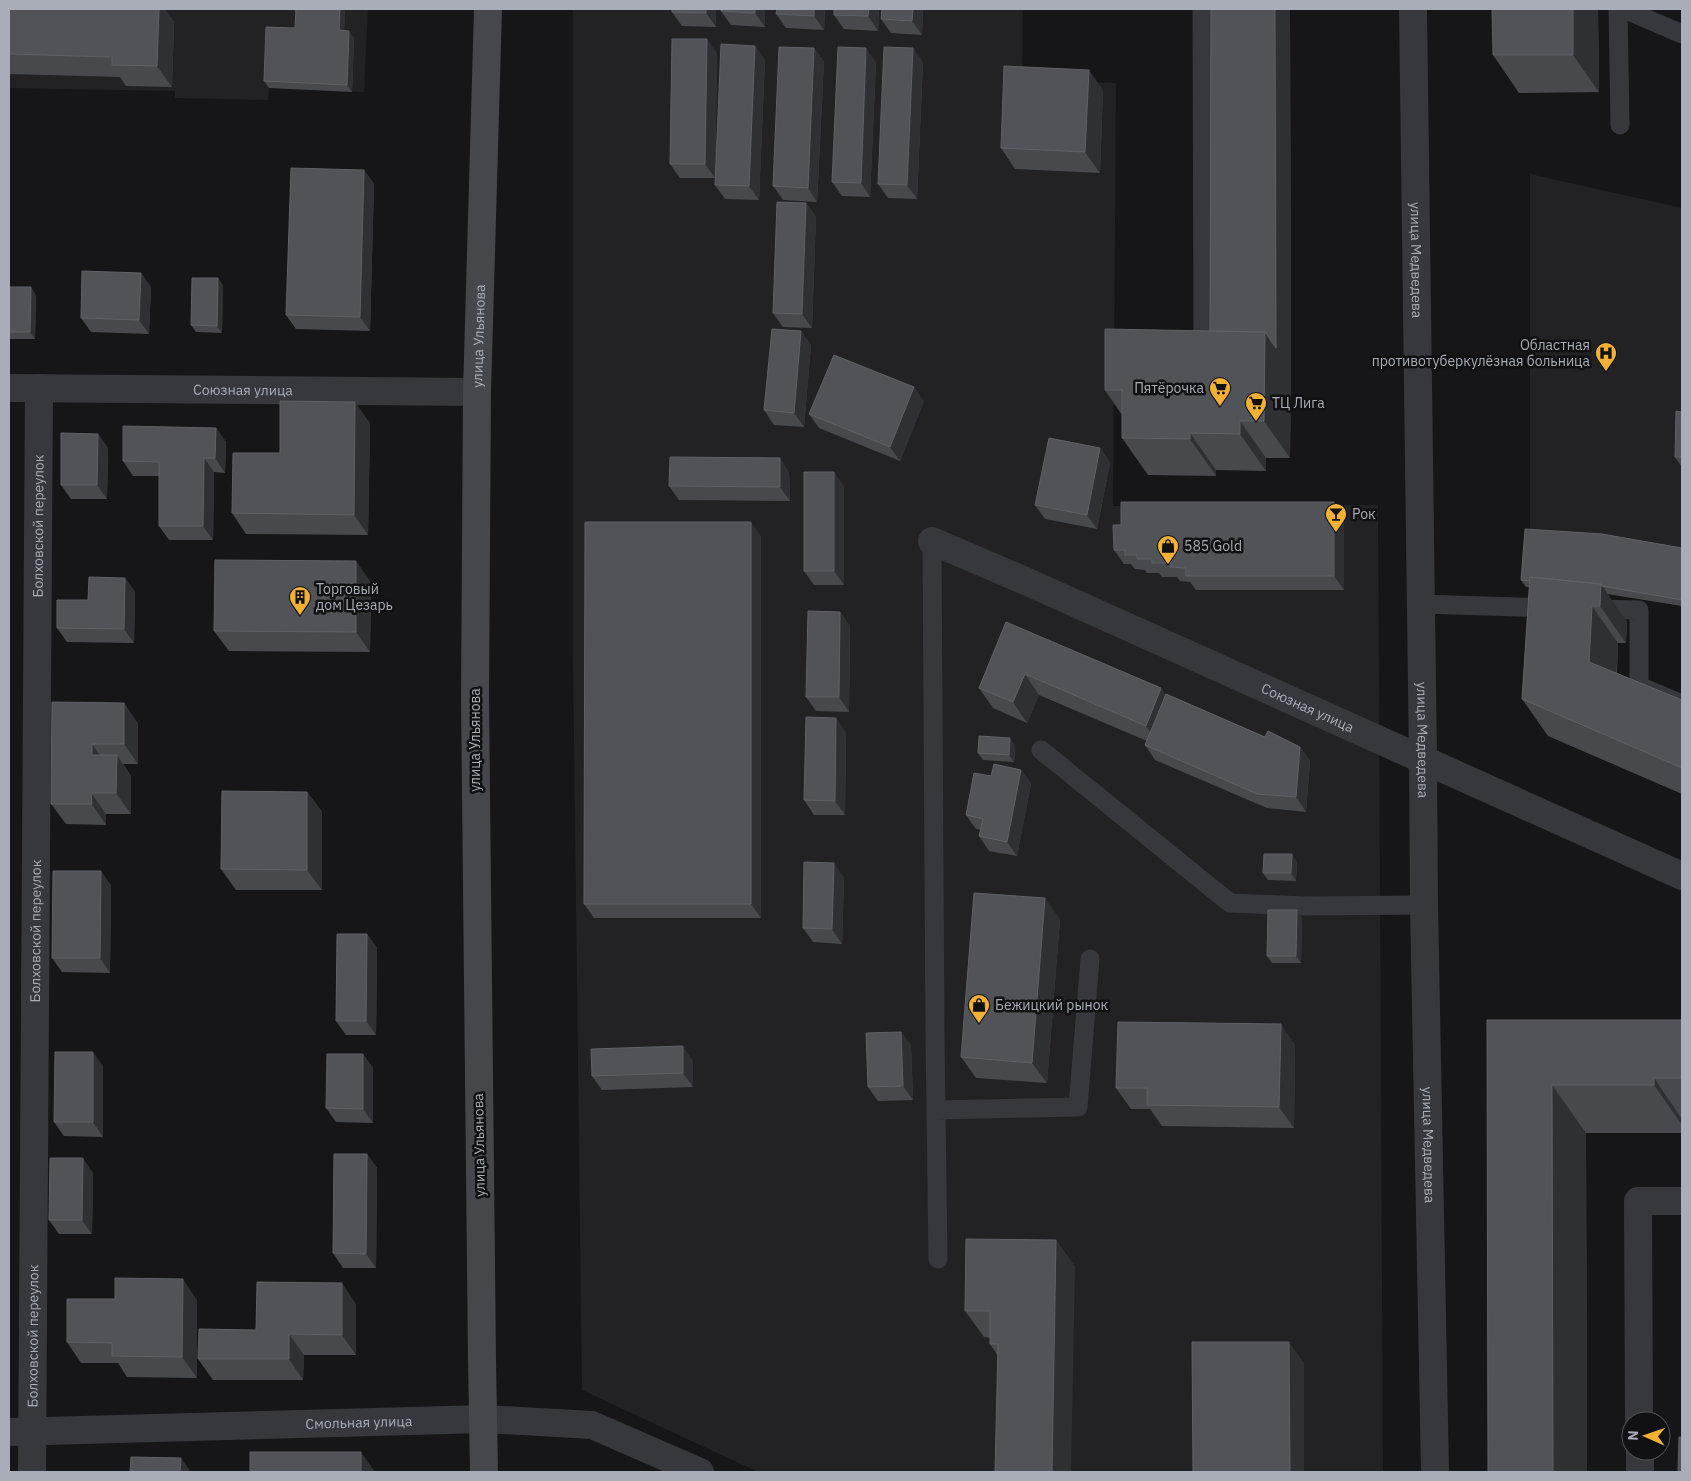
<svg xmlns="http://www.w3.org/2000/svg" width="1691" height="1481" font-family="'IBM Plex Sans',sans-serif">
  <rect width="100%" height="100%" fill="#161618"/>
  <!-- built -->
  <path fill="#222225" d="M9,9H368L364,92L269,88L268,100L175,98V91L9,88Z
    M573,9H1023L1022,79L1116,83L1113,506L1378,505L1383,1472H758L582,1390L573,658Z
    M1530,174L1682,208V606L1605,593L1530,536Z"/>
  <g fill="none" stroke-linecap="round" stroke-linejoin="round">
    <!-- service -->
    <path stroke="#37383d" stroke-width="19" d="M1618,9L1620,125
      M1624,9L1682,34
      M1192,346L1203,345L1202,9
      M932,541L935,1036L938,1259
      M1421,604L1554,608
      M1594,609L1639,610V686L1682,704
      M1041,750L1230,903L1305,906L1424,905
      M936,1110L1078,1107L1090,959"/>
    <!-- minor -->
    <g stroke="#37383d" stroke-width="28">
      <path id="s1" d="M1413,9L1423,760L1424,905L1435,1472"/>
      <path id="s2" d="M9,388L477,392"/>
      <path id="s3" d="M932,541L1030,583L1682,876"/>
      <path d="M484,1419L592,1425L700,1472"/>
      <path d="M1639,1421L1638,1201H1682"/>
      <path d="M1640,1451V1472"/>
      <path id="s4" d="M32,1472L39,388"/>
    </g>
    <!-- tertiary -->
    <path stroke="#37383d" stroke-width="28" id="s5" d="M9,1432L484,1419"/>
    <!-- secondary -->
    <path stroke="#45474d" stroke-width="28" id="s6" d="M484,1472L482,1360L475,698L477,392L488,9"/>
  </g>
  <!-- wall -->
  <path fill="#47494d" d="M9,9H164L174,22L172,87L126,86L120,77L9,74Z
    M294,9H345L344,31L354,38L352,92L269,88L264,81L295,28L296,12Z
    M716,9V27L682,26L672,12Z
    M765,9V27L731,25L721,11Z
    M825,9L824,30L786,28L776,14Z
    M834,9H879L878,31L844,29L834,15Z
    M882,9H923L922,35L891,33L881,19Z
    M1211,9H1290L1291,369L1290,458H1266V471L1216,470V476L1148,475L1122,438V415L1105,390L1210,331Z
    M1598,9L1599,92L1519,93L1493,55Z
    M755,46L765,60L759,200L725,199L715,185Z
    M814,48L824,62L817,202L783,200L773,186Z
    M717,53L715,178H680L670,164Z
    M876,62L870,197L842,196L832,182Z
    M923,62L917,199L888,198L878,184Z
    M1103,90L1100,173L1015,169L1001,148Z
    M364,170L374,184L370,331L296,329L286,315Z
    M806,203L816,217L812,328L783,327L773,313Z
    M141,273L151,287L149,334L91,332L81,318Z
    M218,278L223,286L222,333L196,332L191,325Z
    M9,287L36,295L35,339H9Z
    M801,331L811,345L804,427L774,425L764,410Z
    M924,401L900,461L819,428L809,414Z
    M1682,412V467L1675,457Z
    M370,423L368,535L246,534L232,513L280,453Z
    M216,428L226,442L225,473L214,472L213,540H169L159,526V476H133L123,461Z
    M98,434L108,448L107,499H71L61,485Z
    M1100,448L1110,463L1097,529L1045,519L1035,505Z
    M780,458L789,473L790,501L679,500L669,486Z
    M844,486V585H814L804,571Z
    M1344,516V590H1196L1190,582L1180,581L1177,577H1162L1159,573H1147L1145,570L1135,569L1131,564H1124L1114,550Z
    M761,536V918H594L584,904Z
    M1682,548V606L1607,594L1627,622L1626,643H1618L1617,673L1682,700V794L1548,736L1522,699L1529,587H1526L1521,580Z
    M125,578L135,592L134,643L67,642L57,628L88,600Z
    M371,582L370,652L229,651L214,631Z
    M840,612L850,626L849,712L816,711L806,697Z
    M1006,622L1166,694L1265,737L1300,747L1310,761L1306,812L1267,808L1155,760L1145,745L1147,741L1039,695L1027,723L993,708L979,688Z
    M52,702L124,703L138,724V764H123L131,776V814H106V825L66,824L51,804Z
    M846,732L845,815H814L804,800Z
    M1015,745L1014,762L983,760L978,753Z
    M1021,770L1031,784L1017,856L989,851L979,836L981,830L976,829L966,815Z
    M307,792L322,812V890H236L221,869Z
    M1297,862L1296,881L1268,880L1263,873Z
    M844,877L842,944L813,942L803,928Z
    M111,885L110,973L62,972L52,958Z
    M1297,910L1302,918L1301,963H1272L1267,956Z
    M1060,919L1047,1083L976,1078L961,1057Z
    M367,934L377,948L376,1035H346L336,1021Z
    M1487,1020H1682V1133H1586L1587,1472H1488Z
    M901,1032L911,1046L913,1100L878,1101L868,1087Z
    M1295,1045L1294,1128L1162,1126L1150,1109H1131L1116,1088Z
    M363,1054L373,1068V1123L336,1122L326,1108Z
    M693,1061V1087L602,1090L592,1076Z
    M103,1066V1137L64,1136L54,1122Z
    M367,1154L377,1168L376,1268H343L333,1253Z
    M93,1173L92,1234H59L49,1220Z
    M1056,1240L1075,1267L998,1356L990,1344V1338L984,1337L965,1311Z
    M197,1300V1378L127,1377L118,1363H81L67,1342Z
    M356,1304V1355H304L303,1380H213L198,1359L256,1330Z"/>
  <!-- shaded-wall -->
  <path fill="#2f3033" d="M159,9H164L174,22L172,87L157,66Z
    M340,9H345L344,38L339,30Z
    M706,9H716V27L706,13Z
    M755,9H765V27L755,13Z
    M814,9H825L824,30L814,16Z
    M869,9H879L878,31L868,16Z
    M913,9H923L922,35L912,21Z
    M1275,9H1290L1291,369L1290,458L1264,421L1265,332Z
    M1573,9H1598L1599,92L1573,55Z
    M349,31L354,38L352,92L347,85Z
    M707,39L717,53L715,178L705,164Z
    M755,46L765,60L759,200L749,186Z
    M814,48L824,62L817,202L808,188Z
    M866,48L876,62L870,197L861,183Z
    M913,48L923,62L917,199L907,185Z
    M1089,70L1103,90L1100,173L1085,152Z
    M364,170L374,184L370,331L360,317Z
    M806,203L816,217L812,328L802,314Z
    M141,273L151,287L149,334L139,320Z
    M218,278L223,286L222,333L217,326Z
    M31,287L36,295L35,339L30,332Z
    M801,331L811,345L804,427L794,413Z
    M914,387L924,401L900,461L890,447Z
    M355,402L370,423L368,535L354,515Z
    M1240,421L1266,458V471L1240,434Z
    M216,428L226,442L225,473L215,458Z
    M1190,433L1216,470V476L1190,439Z
    M98,434L108,448L107,499L97,485Z
    M1100,448L1110,463L1097,529L1087,515Z
    M204,458L214,472L213,540L203,526Z
    M780,458L789,473L790,501L780,487Z
    M834,472L844,486V585L834,571Z
    M1334,502L1344,516V590L1334,576Z
    M751,522L761,536V918L751,904Z
    M356,561L371,582L370,652L356,632Z
    M125,578L135,592L134,643L124,629Z
    M1601,584L1627,622L1626,643L1600,606Z
    M1592,606L1618,643L1615,699L1589,662Z
    M840,612L850,626L849,712L839,697Z
    M1025,674L1039,695L1027,723L1013,702Z
    M1161,688L1176,709L1160,746L1146,726Z
    M124,703L138,724V764L124,744Z
    M836,718L846,732L845,815L835,801Z
    M1010,738L1015,745L1014,762L1009,755Z
    M92,744L106,764L92,755Z
    M1300,747L1310,761L1306,812L1296,797Z
    M117,755L131,776V814L116,793Z
    M1021,770L1031,784L1017,856L1007,842Z
    M307,792L322,812V890L307,870Z
    M91,793L106,814V825L92,804Z
    M1292,854L1297,862L1296,881L1291,873Z
    M834,863L844,877L842,944L832,929Z
    M101,871L111,885L110,973L100,958Z
    M1045,898L1060,919L1047,1083L1032,1063Z
    M1297,910L1302,918L1301,963L1296,956Z
    M367,934L377,948L376,1035L366,1021Z
    M1281,1024L1295,1045L1294,1128L1279,1107Z
    M901,1032L911,1046L913,1100L903,1086Z
    M683,1046L693,1061V1087L683,1073Z
    M93,1052L103,1066V1137L93,1122Z
    M363,1054L373,1068V1123L363,1109Z
    M1654,1078L1682,1119V1125L1654,1085Z
    M1552,1085L1586,1133L1587,1472H1553Z
    M367,1154L377,1168L376,1268L366,1254Z
    M83,1158L93,1173L92,1234L82,1220Z
    M1056,1240L1075,1267L1071,1472H1052Z
    M183,1279L197,1300V1378L182,1357Z
    M342,1283L356,1304V1355L342,1335Z
    M289,1334L304,1355L303,1380L289,1359Z
    M1289,1342L1304,1363V1472H1290Z
    M361,1452L375,1472H361Z
    M181,1458L191,1472H180Z"/>
  <!-- building -->
  <path fill="#525359" stroke="#5f6168" d="M9,9H159L157,66L112,65V57L9,54Z
    M296,9H340L339,30L349,31L347,85L264,81L266,27L295,28Z
    M672,9H706V13L672,12Z
    M721,9H755V13L721,11Z
    M777,9H814V16L776,14Z
    M834,9H869L868,16L834,15Z
    M882,9H913L912,21L881,19Z
    M1211,9H1275L1276,348L1265,332L1210,331Z
    M1492,9H1573V55H1493Z
    M672,39H707L705,164H670Z
    M721,44L755,46L749,186L715,185Z
    M779,47L814,48L808,188L773,186Z
    M838,47L866,48L861,183L832,182Z
    M884,47L913,48L907,185L878,184Z
    M1004,66L1089,70L1085,152L1001,148Z
    M291,168L364,170L360,317L286,315Z
    M777,202L806,203L802,314L773,313Z
    M82,271L141,273L139,320L81,318Z
    M192,278H218L217,326L191,325Z
    M9,287H31L30,332H9Z
    M772,329L801,331L794,413L764,410Z
    M1105,329L1265,332L1264,421H1240V434L1190,433V439L1122,438V390H1105Z
    M834,355L914,387L890,447L809,414Z
    M280,401L355,402L354,515L232,513L233,453H280Z
    M1676,411L1682,412V457H1675Z
    M123,426L216,428L215,458H204L203,526H159V462L123,461Z
    M61,433L98,434L97,485H61Z
    M1049,438L1100,448L1087,515L1035,505Z
    M670,457L780,458V487L669,486Z
    M804,472H834V571H804Z
    M1121,502H1334V576H1186V568L1170,567V563H1152V559H1137V555H1125V550H1114L1113,525H1121Z
    M585,522H751V904H584Z
    M1525,529L1602,534L1682,548V600L1602,586L1601,584L1530,577L1529,581L1521,580Z
    M215,560L356,561V632L214,631Z
    M89,577L125,578L124,629L57,628V600H88Z
    M1530,577L1601,584L1600,606H1592L1589,662L1682,700V768L1522,699Z
    M808,611L840,612L839,697H806Z
    M1006,622L1161,688L1146,726L1025,674L1013,702L979,688Z
    M1166,694L1265,737L1268,731L1300,747L1296,797L1257,794L1145,745Z
    M52,702L124,703V744H92V755H117L116,793H91L92,804H51Z
    M806,717L836,718L835,801L804,800Z
    M979,736L1010,738L1009,755L978,753Z
    M994,764L1021,770L1007,842L979,836L983,819L966,815L974,773L991,776Z
    M222,791L307,792V870L221,869Z
    M1264,854H1292L1291,873H1263Z
    M804,862L834,863L832,929L803,928Z
    M53,871H101L100,958H52Z
    M974,893L1045,898L1032,1063L961,1057Z
    M1268,910H1297L1296,956H1267Z
    M337,934H367L366,1021H336Z
    M1487,1020H1682V1078H1654V1085H1552L1553,1472H1488Z
    M1118,1022L1281,1024L1279,1107L1147,1105V1088H1116Z
    M901,1032L903,1086L868,1087L866,1033Z
    M683,1046V1073L592,1076L591,1049Z
    M55,1052H93V1122H54Z
    M327,1054H363V1109L326,1108Z
    M334,1154H367L366,1254L333,1253Z
    M50,1158H83L82,1220H49Z
    M966,1239L1056,1240L1052,1472H995L998,1344H990V1311H965Z
    M115,1278L183,1279L182,1357L112,1356V1343L67,1342V1299H115Z
    M257,1282L342,1283V1335L289,1334V1359H198L199,1329L256,1330Z
    M1192,1342H1289L1290,1472H1193Z
    M1679,1437H1682V1472H1678Z
    M250,1452H361V1472H250Z
    M131,1457L181,1458L180,1472H130Z"/>
  <!-- icons -->
  <defs>
    <g id="hospital-pin" transform="scale(1.125)"><path d="M0 17L-7.5 6A9.5 9.5 0 1 1 7.5 6Z" fill="#f2b134" stroke="#111113"/><path d="M-5-5h3v3.5h4V-5h3V5h-3V1.5h-4V5h-3Z" fill="#111"/></g>
    <g id="supermarket-pin" transform="scale(1.125)"><path d="M0 17L-7.5 6A9.5 9.5 0 1 1 7.5 6Z" fill="#f2b134" stroke="#111113"/><path d="M-6-5.5h2.5l.6 2H6L4.5 2H-2.5L-4.4-4H-6ZM-1.5 3.2a1.3 1.3 0 1 0 .1 0ZM3 3.2a1.3 1.3 0 1 0 .1 0Z" fill="#111"/></g>
    <g id="bar-pin" transform="scale(1.125)"><path d="M0 17L-7.5 6A9.5 9.5 0 1 1 7.5 6Z" fill="#f2b134" stroke="#111113"/><path d="M-6-5H6L.8 .8V4.5H3.5V6h-7V4.5H-.8V.8Z" fill="#111"/></g>
    <g id="shop-pin" transform="scale(1.125)"><path d="M0 17L-7.5 6A9.5 9.5 0 1 1 7.5 6Z" fill="#f2b134" stroke="#111113"/><path d="M-5-2.5h2.3a2.7 3.5 0 0 1 5.4 0H5L5.5 6h-11ZM-1.5-2.5h3a1.5 2.3 0 0 0-3 0Z" fill="#111"/></g>
    <g id="building-pin" transform="scale(1.125)"><path d="M0 17L-7.5 6A9.5 9.5 0 1 1 7.5 6Z" fill="#f2b134" stroke="#111113"/><path d="M-4-6H4V6H1V3H-1V6H-4ZM-2.5-4.3h1.7v1.8h-1.7ZM.8-4.3h1.7v1.8H.8ZM-2.5-1h1.7V.8h-1.7ZM.8-1h1.7V.8H.8Z" fill="#111"/></g>
  </defs>
  <g fill-rule="evenodd">
    <use href="#hospital-pin" x="1606" y="353"/>
    <use href="#supermarket-pin" x="1220" y="388"/>
    <use href="#supermarket-pin" x="1256" y="403"/>
    <use href="#bar-pin" x="1336" y="514"/>
    <use href="#shop-pin" x="1168" y="546"/>
    <use href="#building-pin" x="300" y="597"/>
    <use href="#shop-pin" x="979" y="1005"/>
  </g>
  <g text-anchor="middle" dominant-baseline="central" stroke-width="5" stroke-linejoin="round" paint-order="stroke">
    <!-- street labels -->
    <g font-size="14" fill="#a8adb8" stroke="#111113">
      <text stroke="none"><textPath href="#s1" startOffset="251">улица Медведева</textPath></text>
      <text stroke="none"><textPath href="#s6" startOffset="1136">улица Ульянова</textPath></text>
      <text stroke="none"><textPath href="#s2" startOffset="234">Союзная улица</textPath></text>
      <text stroke="none"><textPath href="#s4" startOffset="946">Болховской переулок</textPath></text>
      <text stroke="none"><textPath href="#s3" startOffset="411">Союзная улица</textPath></text>
      <text transform="translate(475 740) rotate(-90)">улица Ульянова</text>
      <text stroke="none"><textPath href="#s1" startOffset="731">улица Медведева</textPath></text>
      <text stroke="none"><textPath href="#s4" startOffset="541">Болховской переулок</textPath></text>
      <text transform="translate(479 1145) rotate(-91)">улица Ульянова</text>
      <text stroke="none"><textPath href="#s1" startOffset="1136">улица Медведева</textPath></text>
      <text stroke="none"><textPath href="#s4" startOffset="136">Болховской переулок</textPath></text>
      <text stroke="none"><textPath href="#s5" startOffset="350">Смольная улица</textPath></text>
    </g>
    <!-- poi labels -->
    <g font-size="14" fill="#a8adb8" stroke="#111113" text-anchor="start">
      <text x="1590" y="345" text-anchor="end">Областная<tspan x="1590" dy="16">противотуберкулёзная больница</tspan></text>
      <text x="1204" y="388" text-anchor="end">Пятёрочка</text>
      <text x="1272" y="403">ТЦ Лига</text>
      <text x="1352" y="514">Рок</text>
      <text x="1184" y="546">585 Gold</text>
      <text x="316" y="589">Торговый<tspan x="316" dy="16">дом Цезарь</tspan></text>
      <text x="995" y="1005">Бежицкий рынок</text>
    </g>
  </g>
  <!-- border -->
  <rect width="1691" height="1481" fill="none" stroke="#a8adb8" stroke-width="20"/>
  <!-- north arrow -->
  <g transform="translate(1646 1436) rotate(272)"><circle r="24" fill="#111113" stroke="#4d4f55"/>
  <path d="M0-4L9 19L0 12L-9 19Z" fill="#f2b134"/>
  <text y="-8" font-size="14" font-weight="bold" text-anchor="middle" fill="#a8adb8">N</text>
  </g>
</svg>
